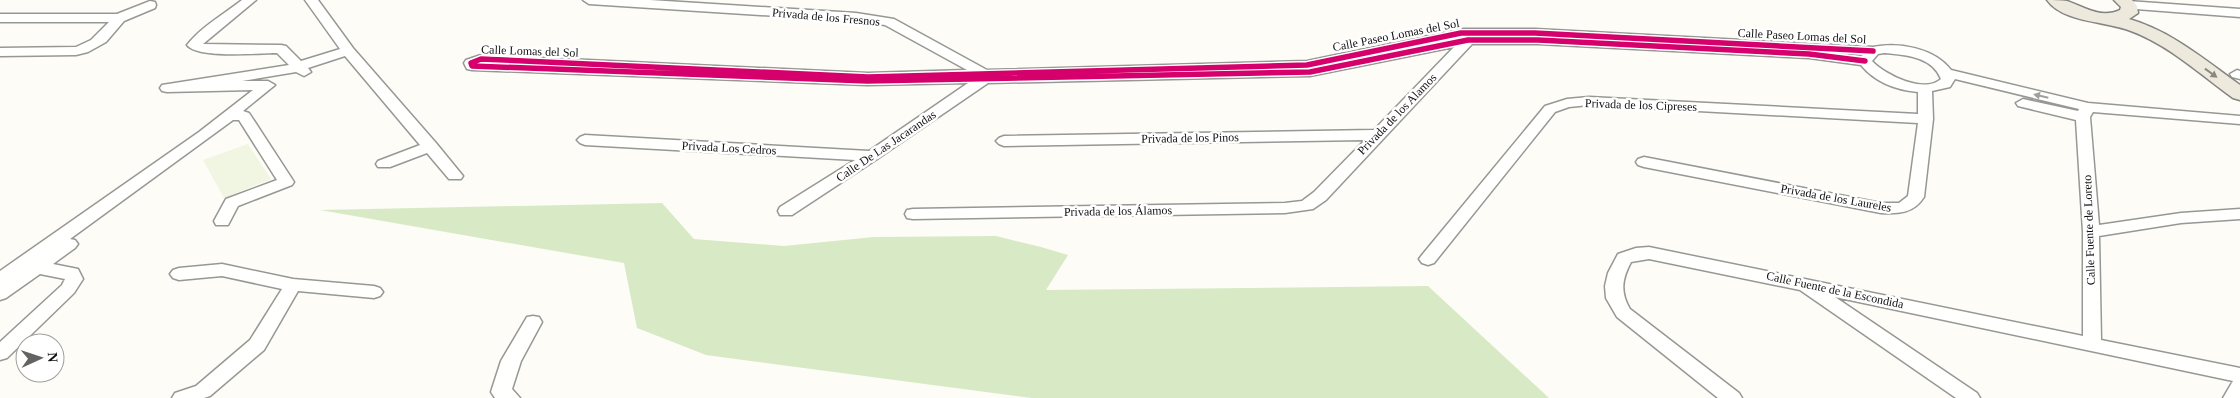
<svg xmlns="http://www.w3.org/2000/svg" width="2240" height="398" font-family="Georgia,serif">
  <rect width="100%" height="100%" fill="#fdfcf7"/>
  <!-- forest -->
  <path fill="#d8eac5" d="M662,203L694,239L784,246L874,237L996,236L1041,247L1068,255L1046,290L1428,286L1549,398H1032L706,355L637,328L624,263L320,210Z"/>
  <!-- pitch -->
  <path fill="#f0f6e1" d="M248,144L271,179L224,198L203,160Z"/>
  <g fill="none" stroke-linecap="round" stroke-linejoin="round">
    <!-- minor casing -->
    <g stroke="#979795" stroke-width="3">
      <path id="minor" d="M242,0H256L203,44L281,45L286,46L301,61L340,49L305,0H318L353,48L436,143L463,176L461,179H449L427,153L390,167H378L376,164L378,161L420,145L345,56L308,68L311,72L304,76L296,72L242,81H268L275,85L243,111L249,113L251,116L294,182L292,185L238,206L228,225H216L214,221L226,199L277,180L239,120H233L70,239L75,240L78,244L75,248L53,264L78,269L83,279L74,293L7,358L0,360V342L62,285L65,279L40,274L6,298L0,300V271L199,132L253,90L167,92L162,91L160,88L162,85L289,65L277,53C259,53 198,59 187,45C201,27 224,14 242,0Z
        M583,0H650L856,13L894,19L987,70L1307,61L1461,29H1535L1873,47C1899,42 1934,48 1951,70L2088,103L2240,116V124L2093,112L2090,117L2099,225L2181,213L2240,209V219L2181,223L2099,236L2101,340L2240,368V398H2223L2233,381L1835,297L1977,393L1980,398H1956L1800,290L1649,259L1631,262C1622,279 1620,292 1630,309L1739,393L1742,398H1718L1617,317L1606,298L1605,286L1608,273L1618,254L1636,248L1649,247L2083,336V232L2076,120L2018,106L2016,103L2023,99L2078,111L2079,109L1955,79L1950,87L1932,91L1933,119L1924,197C1914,213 1899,214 1881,213L1644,167L1638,165L1636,162L1638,159L1644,157L1881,203H1899L1908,196L1918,123L1589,105L1569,107L1555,112L1434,263L1428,265L1422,263L1419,259L1422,255L1545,106L1567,99L1589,97L1918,114V92C1896,90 1875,82 1861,65L1809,58L1538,44H1472L1326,200L1313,209L1285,213L913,219L907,218L905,214L907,210L913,209L1285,203L1302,201L1314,192L1365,140L1004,146L999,144L996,141L999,138L1004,136L1374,130L1454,47L1310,76L988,83L877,159L792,215H780L778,211L780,207L855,160L585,145L580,143L577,140L580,137L585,135L869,151L968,83L867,85L472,70L467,69L464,63L466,60L481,55L868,73L967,70L885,25L856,21L589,4ZM1835,53L1863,55L1861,56ZM1884,53C1905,55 1932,56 1941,79C1924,94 1885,75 1872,61L1878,54Z
        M150,1L155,2L156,5L155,8L124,21L106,42L88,52L76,55L0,56V48L76,47L91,40L109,22H0V14H117Z
        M2128,1L2240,9V17L2123,8L2122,5Z
        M2237,70L2240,71V79L2232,77L2230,74Z
        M222,264L293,279L374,286L380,288L383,292L380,296L374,298L298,291L264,350L210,396L204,398H172L175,393L196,386L250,340L282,289L222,276L179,280L173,278L170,274L173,270L179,268Z
        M533,316L539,317L542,322L521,361L512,389L520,398H495L491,392L501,361L527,317Z"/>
    </g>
    <!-- major casing -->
    <g stroke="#858482" stroke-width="3">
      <path id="major" d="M2047,0C2053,0 2061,0 2067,1C2084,7 2101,19 2120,10L2121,7L2114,0H2132L2137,6L2138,13L2129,19C2171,31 2205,60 2240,85V100L2233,98C2201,75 2169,45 2131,31C2107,21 2063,23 2047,0Z"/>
    </g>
    <!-- minor -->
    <use href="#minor" fill="#fffffe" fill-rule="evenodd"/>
    <!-- major -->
    <use href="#major" fill="#ede9dc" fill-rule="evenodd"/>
    <!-- cycleway casing -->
    <g stroke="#fff" stroke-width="8">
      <path id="cycleway" d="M1865,61L1809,54L1538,40H1468L1310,72L867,81L472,66L471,63L481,59L868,77L1307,65L1461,33H1535L1873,51"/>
    </g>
    <!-- cycleway -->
    <use href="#cycleway" stroke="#d6006c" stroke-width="5.5"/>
  </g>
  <!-- one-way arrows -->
  <defs><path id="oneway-solid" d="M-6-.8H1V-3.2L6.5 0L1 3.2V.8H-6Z" transform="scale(1.25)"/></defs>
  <use fill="#8a8881" href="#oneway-solid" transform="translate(2211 73) rotate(36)"/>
  <use fill="#a0a09f" href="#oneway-solid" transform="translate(2041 96) rotate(-167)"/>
  <g text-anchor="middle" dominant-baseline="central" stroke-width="5" stroke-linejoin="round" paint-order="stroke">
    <!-- street labels -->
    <g font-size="12" fill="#111" stroke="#fff">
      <text transform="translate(826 17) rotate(5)">Privada de los Fresnos</text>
      <text transform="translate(1396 35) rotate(-11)">Calle Paseo Lomas del Sol</text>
      <text transform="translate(1802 36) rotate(3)">Calle Paseo Lomas del Sol</text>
      <text transform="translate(530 51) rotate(2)">Calle Lomas del Sol</text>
      <text transform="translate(1641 105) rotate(2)">Privada de los Cipreses</text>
      <text transform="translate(1397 114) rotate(-46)">Privada de los Alamos</text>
      <text transform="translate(1190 138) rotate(-1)">Privada de los Pinos</text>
      <text transform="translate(886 146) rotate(-34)">Calle De Las Jacarandas</text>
      <text transform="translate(729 148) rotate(3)">Privada Los Cedros</text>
      <text transform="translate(1836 198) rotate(10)">Privada de los Laureles</text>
      <text transform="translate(1118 211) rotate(-1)">Privada de los Álamos</text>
      <text transform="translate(2089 230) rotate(-92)">Calle Fuente de Loreto</text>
      <text transform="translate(1835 290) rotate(12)">Calle Fuente de la Escondida</text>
    </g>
  </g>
  <!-- north arrow -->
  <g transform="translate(40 358) rotate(87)"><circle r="24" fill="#ffffff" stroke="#a0a0a0"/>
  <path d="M0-4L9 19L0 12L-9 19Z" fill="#646362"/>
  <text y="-8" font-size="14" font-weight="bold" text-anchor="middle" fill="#111111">N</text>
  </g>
</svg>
